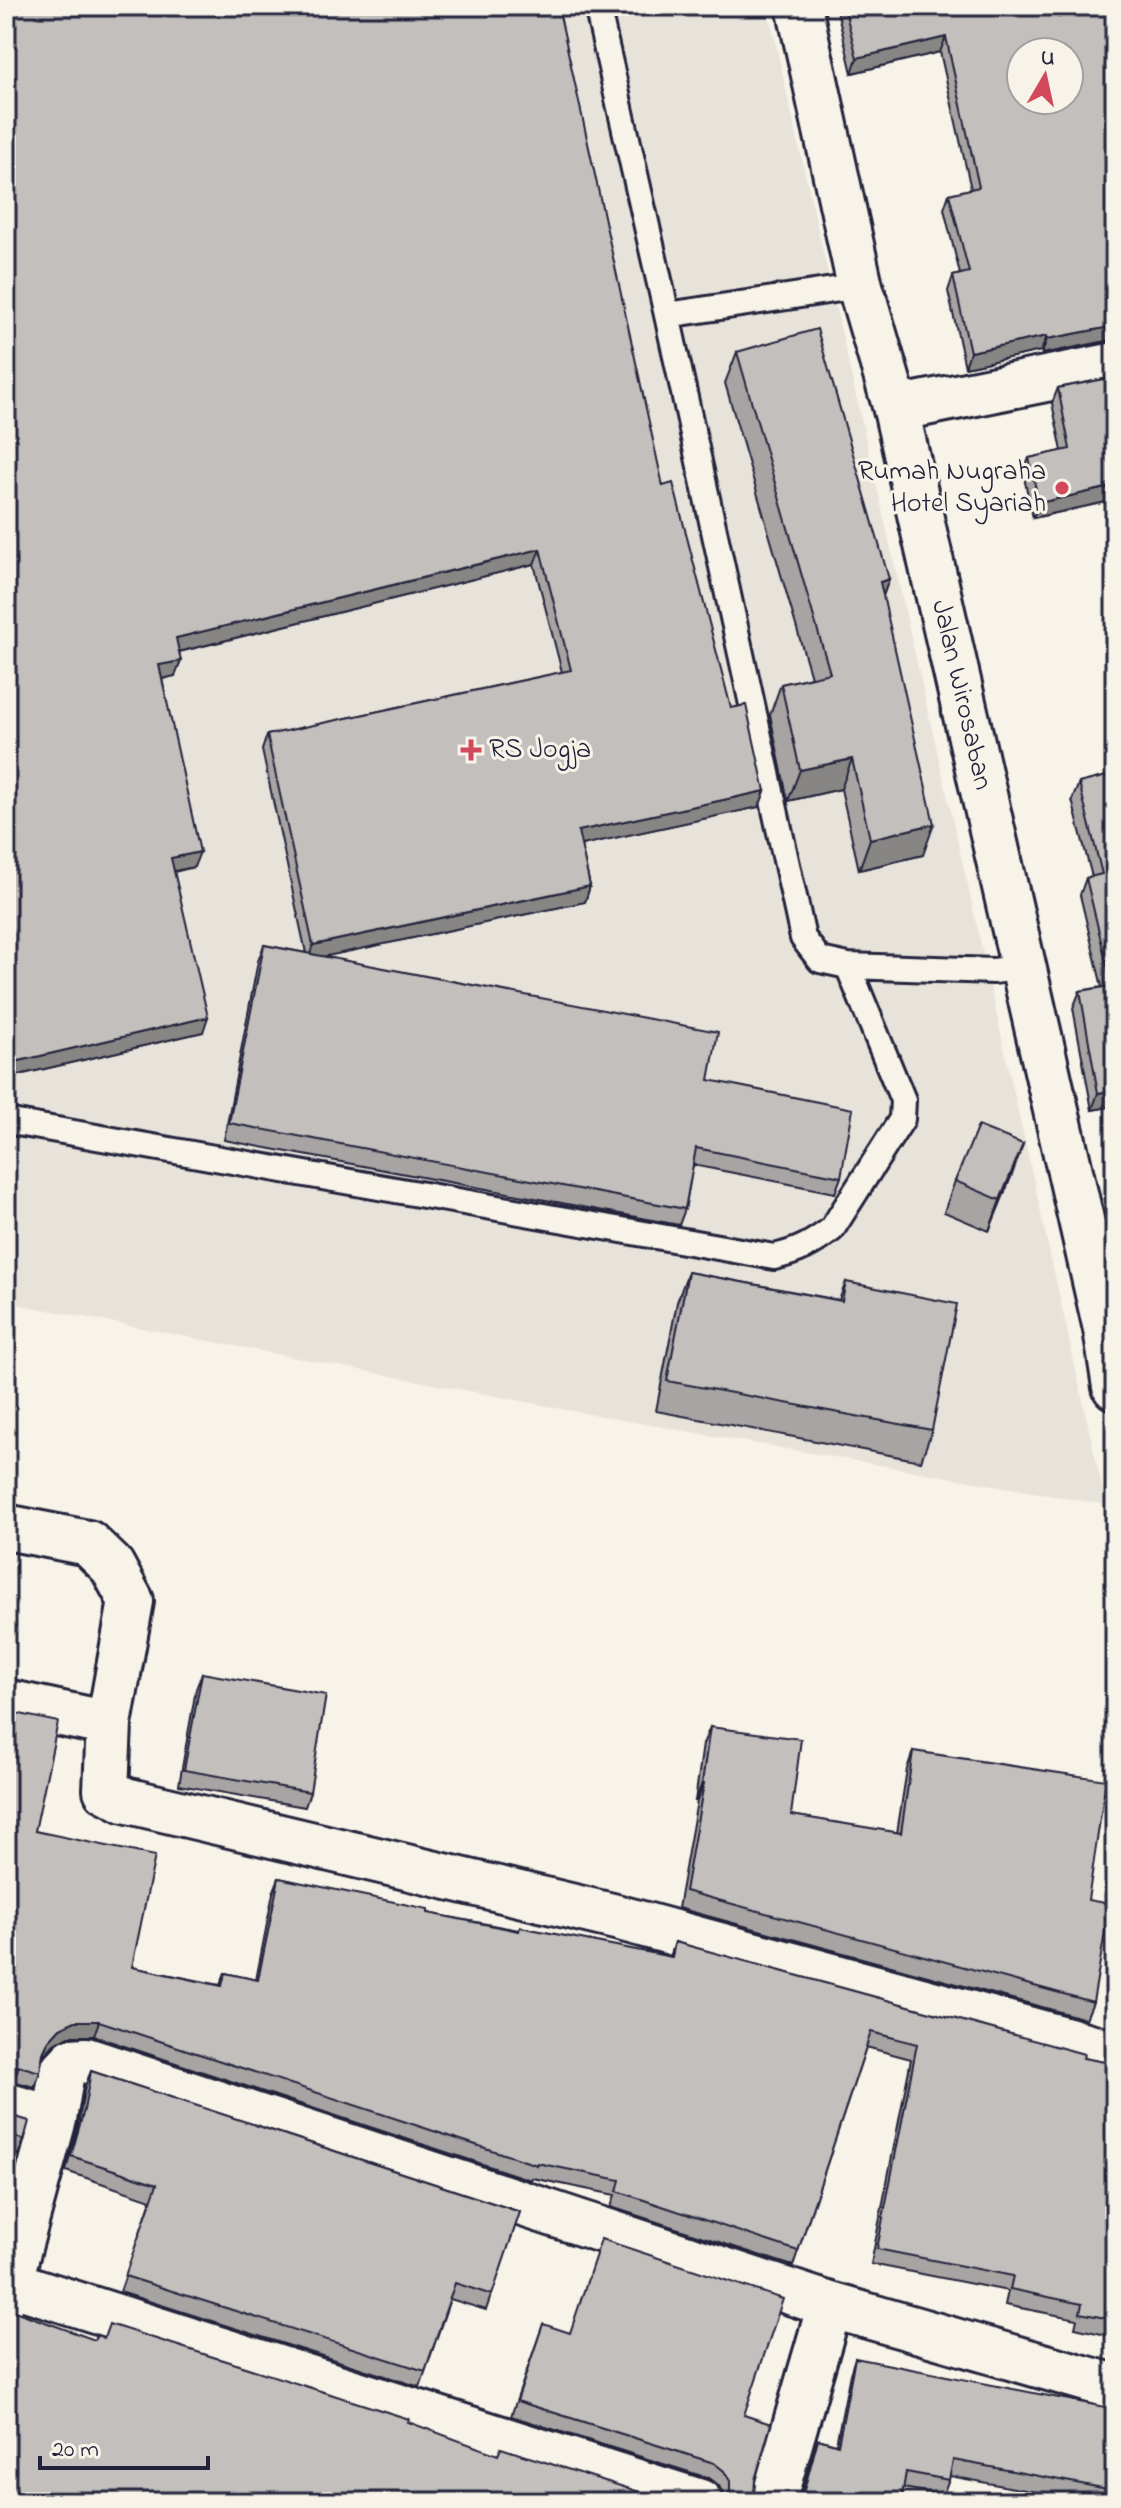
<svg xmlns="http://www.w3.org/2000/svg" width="1121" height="2508" font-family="'Indie Flower',sans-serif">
  <rect width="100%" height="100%" fill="#f7f3e8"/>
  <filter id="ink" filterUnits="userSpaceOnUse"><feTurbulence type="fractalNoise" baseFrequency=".0125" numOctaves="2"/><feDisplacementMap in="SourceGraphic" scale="16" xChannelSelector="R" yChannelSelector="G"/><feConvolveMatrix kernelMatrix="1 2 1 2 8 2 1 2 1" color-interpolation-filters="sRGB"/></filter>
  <g filter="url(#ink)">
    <!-- built -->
    <path fill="#e7e3db" d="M6,6H767L967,882L1106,1505L594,1415L6,1302Z"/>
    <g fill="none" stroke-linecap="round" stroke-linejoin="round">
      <!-- service casing -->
      <g stroke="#22223b" stroke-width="30">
        <path id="service" d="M597,6L667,315L803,938L820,960L848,966L994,971L1023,967
          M667,315L860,286
          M6,1121L774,1257C797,1252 813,1244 832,1229L902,1119L903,1100L848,966"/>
      </g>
      <!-- minor casing -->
      <g stroke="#22223b" stroke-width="50">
        <path id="minor" d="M896,409L1115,365
          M6,1527L88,1543L112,1566L131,1601L109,1724L106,1790L125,1800L616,1917L1115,2053
          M6,1702L109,1724
          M6,2105L54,2119
          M10,2283L700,2502
          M6,2295L54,2119L62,2072L72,2061L86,2060L830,2305L1115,2387
          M773,2502L830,2305"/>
      </g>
      <!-- secondary casing -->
      <g stroke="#22223b" stroke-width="50">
        <path id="secondary" d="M799,6L860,286L896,409L1106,1329L1115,1387"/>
      </g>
      <!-- service -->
      <use href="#service" stroke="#f7f3e8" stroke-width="24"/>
      <!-- minor -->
      <use href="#minor" stroke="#f7f3e8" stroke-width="44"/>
      <!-- secondary -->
      <use href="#secondary" stroke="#f7f3e8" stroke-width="44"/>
    </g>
    <!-- wall -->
    <path fill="#a7a4a3" stroke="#22223b" stroke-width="2" d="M6,6L663,486L731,708L765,791L759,807L581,845L590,886L585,902L326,956L709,1080L841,1177L835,1193L693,1165L685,1209L679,1225L224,1140L258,961L264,945L306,953L262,750L267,735L562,672L534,564L179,652L181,661L175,676L162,679L194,867L174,872L203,1032L6,1078Z
      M836,6H1055L1111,340L1042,354L1041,351L965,367L948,291L953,276L960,274L944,209L949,194L971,189L940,52L852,73Z
      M737,352L889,579L883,596L923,855L859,870L841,789L788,801L770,715L781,684L811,677L725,383Z
      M1115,377V500L1033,518L1023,473L1029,458L1062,451L1052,403L1058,388Z
      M1115,774V1106L1092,1110L1073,1008L1080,991L1102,987L1080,895L1086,878L1092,877L1072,800L1079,783Z
      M1023,1144L989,1231L944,1212L955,1181Z
      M688,1272L839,1300L846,1282L932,1430L921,1461L656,1411L677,1302Z
      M202,1673L310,1792L305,1807L179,1785L196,1689Z
      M6,1711L35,1831L132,1967L220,1985L225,1973L256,1980L273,1893L279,1878L428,1913L519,1930L670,1957L675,1942L1083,2058L1115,2064V2337L1075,2328L1077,2319L1005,2305L1008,2291L871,2264L911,2059L866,2047L793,2266L611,2207L615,2195L532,2178L531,2180L94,2036H69L54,2044L42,2058L40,2072L34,2087L13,2081H6Z
      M710,1727L791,1815L897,1833L907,1769L913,1751L1088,1900L1093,2002L1086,2019L678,1908L697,1801H695L703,1744Z
      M91,2071L520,2212L486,2310L450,2299L420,2387L120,2292L151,2200L66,2171L78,2125L85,2086Z
      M6,2114L24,2140L18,2155L8,2152Z
      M543,2324L744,2415L755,2480L754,2492L724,2502V2496L719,2486L708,2478L511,2416Z
      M855,2358L1108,2489L1103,2502H1089L950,2476L943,2495L903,2488L800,2497L818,2439L836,2444L850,2374Z"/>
    <!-- shaded-wall -->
    <path fill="#888684" stroke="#22223b" stroke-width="2" d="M946,37L940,52L852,73L857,58Z
      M1115,326V341L1111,340L1042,354L1047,339Z
      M1047,336L1041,351L965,367L970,352Z
      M1115,486V500L1033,518L1039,503Z
      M540,549L534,564L170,654L176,638Z
      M889,579L878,610L880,582Z
      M181,661L175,676L153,681L159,665Z
      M852,759L841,789L788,801L800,770Z
      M765,791L759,807L573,847L578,831Z
      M934,824L923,855L859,870L870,839Z
      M200,852L194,867L165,873L171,858Z
      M590,886L585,902L308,960L313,945Z
      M208,1017L203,1032L6,1078V1064Z
      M1115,1090V1106L1092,1110L1098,1093Z
      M1023,1144L1012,1175L989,1231L1000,1200Z
      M702,1783H704L697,1801H695Z
      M75,2021H99L94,2036H69L54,2044L44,2055L37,2068L49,2040L60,2028Z
      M6,2065L19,2066L13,2081H6Z"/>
    <!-- building -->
    <path fill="#c2bfbd" stroke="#22223b" stroke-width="2" fill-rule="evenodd" d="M6,6H558L663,486L673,483L731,708L746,705L765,791L578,831L590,886L313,945L267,735L571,670L540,549L176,638L181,661L159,665L200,852L171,858L208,1017L6,1064Z
      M844,6H1055L1058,17L1110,6H1115V326L1047,339V336L970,352L953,276L969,272L949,194L979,187L946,37L857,58ZM1021,52H1069V100H1021Z
      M817,329L889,579L880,582L934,824L870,839L852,759L800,770L781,684L830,673L737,352Z
      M1115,377V486L1039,503L1029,458L1070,449L1058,388Z
      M1115,774V1090L1098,1093L1080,991L1112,986L1086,878L1102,874L1079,783Z
      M264,945L718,1032L709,1080L853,1109L841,1177L696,1148L685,1209L229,1123Z
      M978,1126L1023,1144L1000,1200L955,1181Z
      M688,1272L842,1301L846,1282L957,1304L932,1430L667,1381Z
      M202,1673L326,1695L310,1792L184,1770Z
      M6,1711L58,1722L35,1831L155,1856L132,1967L222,1986L225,1973L258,1980L279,1878L428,1909V1913L519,1931L520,1927L672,1957L675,1942L1084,2054L1083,2058L1115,2064V2320L1080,2313L1082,2304L1010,2289L1013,2276L877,2249L917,2044L871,2032L798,2251L617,2191L620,2180L537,2163V2165L99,2021H75L60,2028L49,2040L43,2053L40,2072L19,2066H6Z
      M710,1727L801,1739L791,1815L901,1833L913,1751L1106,1780L1088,1900L1110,1904L1093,2002L685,1891L704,1783H702Z
      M91,2071L520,2212L492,2295L455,2283L425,2371L125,2276L157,2184L71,2156L84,2110Z
      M6,2114L29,2121L24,2140L12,2136L6,2159Z
      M601,2239L783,2299L744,2415L771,2424L755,2480L754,2492L759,2502H724L730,2494V2481L724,2471L714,2463L517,2401L543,2324L570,2333Z
      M6,2308L95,2340L97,2335L104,2338L109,2324L409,2419L408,2422L498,2455L501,2448L671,2502H6V2456L8,2446H6Z
      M855,2358L1115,2409V2453L1108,2489L953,2460L949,2480L906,2472L901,2502H798L803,2494L818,2439L838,2445Z"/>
  </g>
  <!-- markers -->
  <g fill="#d1495b" stroke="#f7f3e8" stroke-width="3">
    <circle cx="1062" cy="488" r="8"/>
    <path d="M467 738h8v8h8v8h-8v8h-8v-8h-8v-8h8z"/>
  </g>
  <g text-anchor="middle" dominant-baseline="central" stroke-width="6" stroke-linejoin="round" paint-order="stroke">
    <!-- poi labels -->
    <g font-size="28" fill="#22223b" stroke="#f7f3e8" text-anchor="end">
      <text x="1046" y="472">Rumah Nugraha<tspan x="1046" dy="32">Hotel Syariah</tspan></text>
      <text x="489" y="750" text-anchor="start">RS Jogja</text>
    </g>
    <!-- street labels -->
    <g font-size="28" fill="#22223b" stroke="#f7f3e8">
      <text transform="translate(961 695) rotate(77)">Jalan Wirosaban</text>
    </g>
  </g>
  <!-- margin -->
  <rect width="1121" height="2508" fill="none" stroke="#f7f3e8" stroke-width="32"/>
  <rect x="16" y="16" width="1089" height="2476" fill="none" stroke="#22223b" stroke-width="3" filter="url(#ink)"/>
  <!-- north arrow -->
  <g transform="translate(1045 76) rotate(9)"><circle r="38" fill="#f7f3e8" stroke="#a29fa3" stroke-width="2"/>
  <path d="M0-6L14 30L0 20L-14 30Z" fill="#d1495b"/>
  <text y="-12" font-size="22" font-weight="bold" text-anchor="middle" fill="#22223b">U</text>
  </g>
  <!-- scale -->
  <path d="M40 2456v12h168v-12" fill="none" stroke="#22223b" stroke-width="4"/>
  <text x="52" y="2456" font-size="24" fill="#22223b" stroke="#f7f3e8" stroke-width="6" paint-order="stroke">20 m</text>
</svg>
